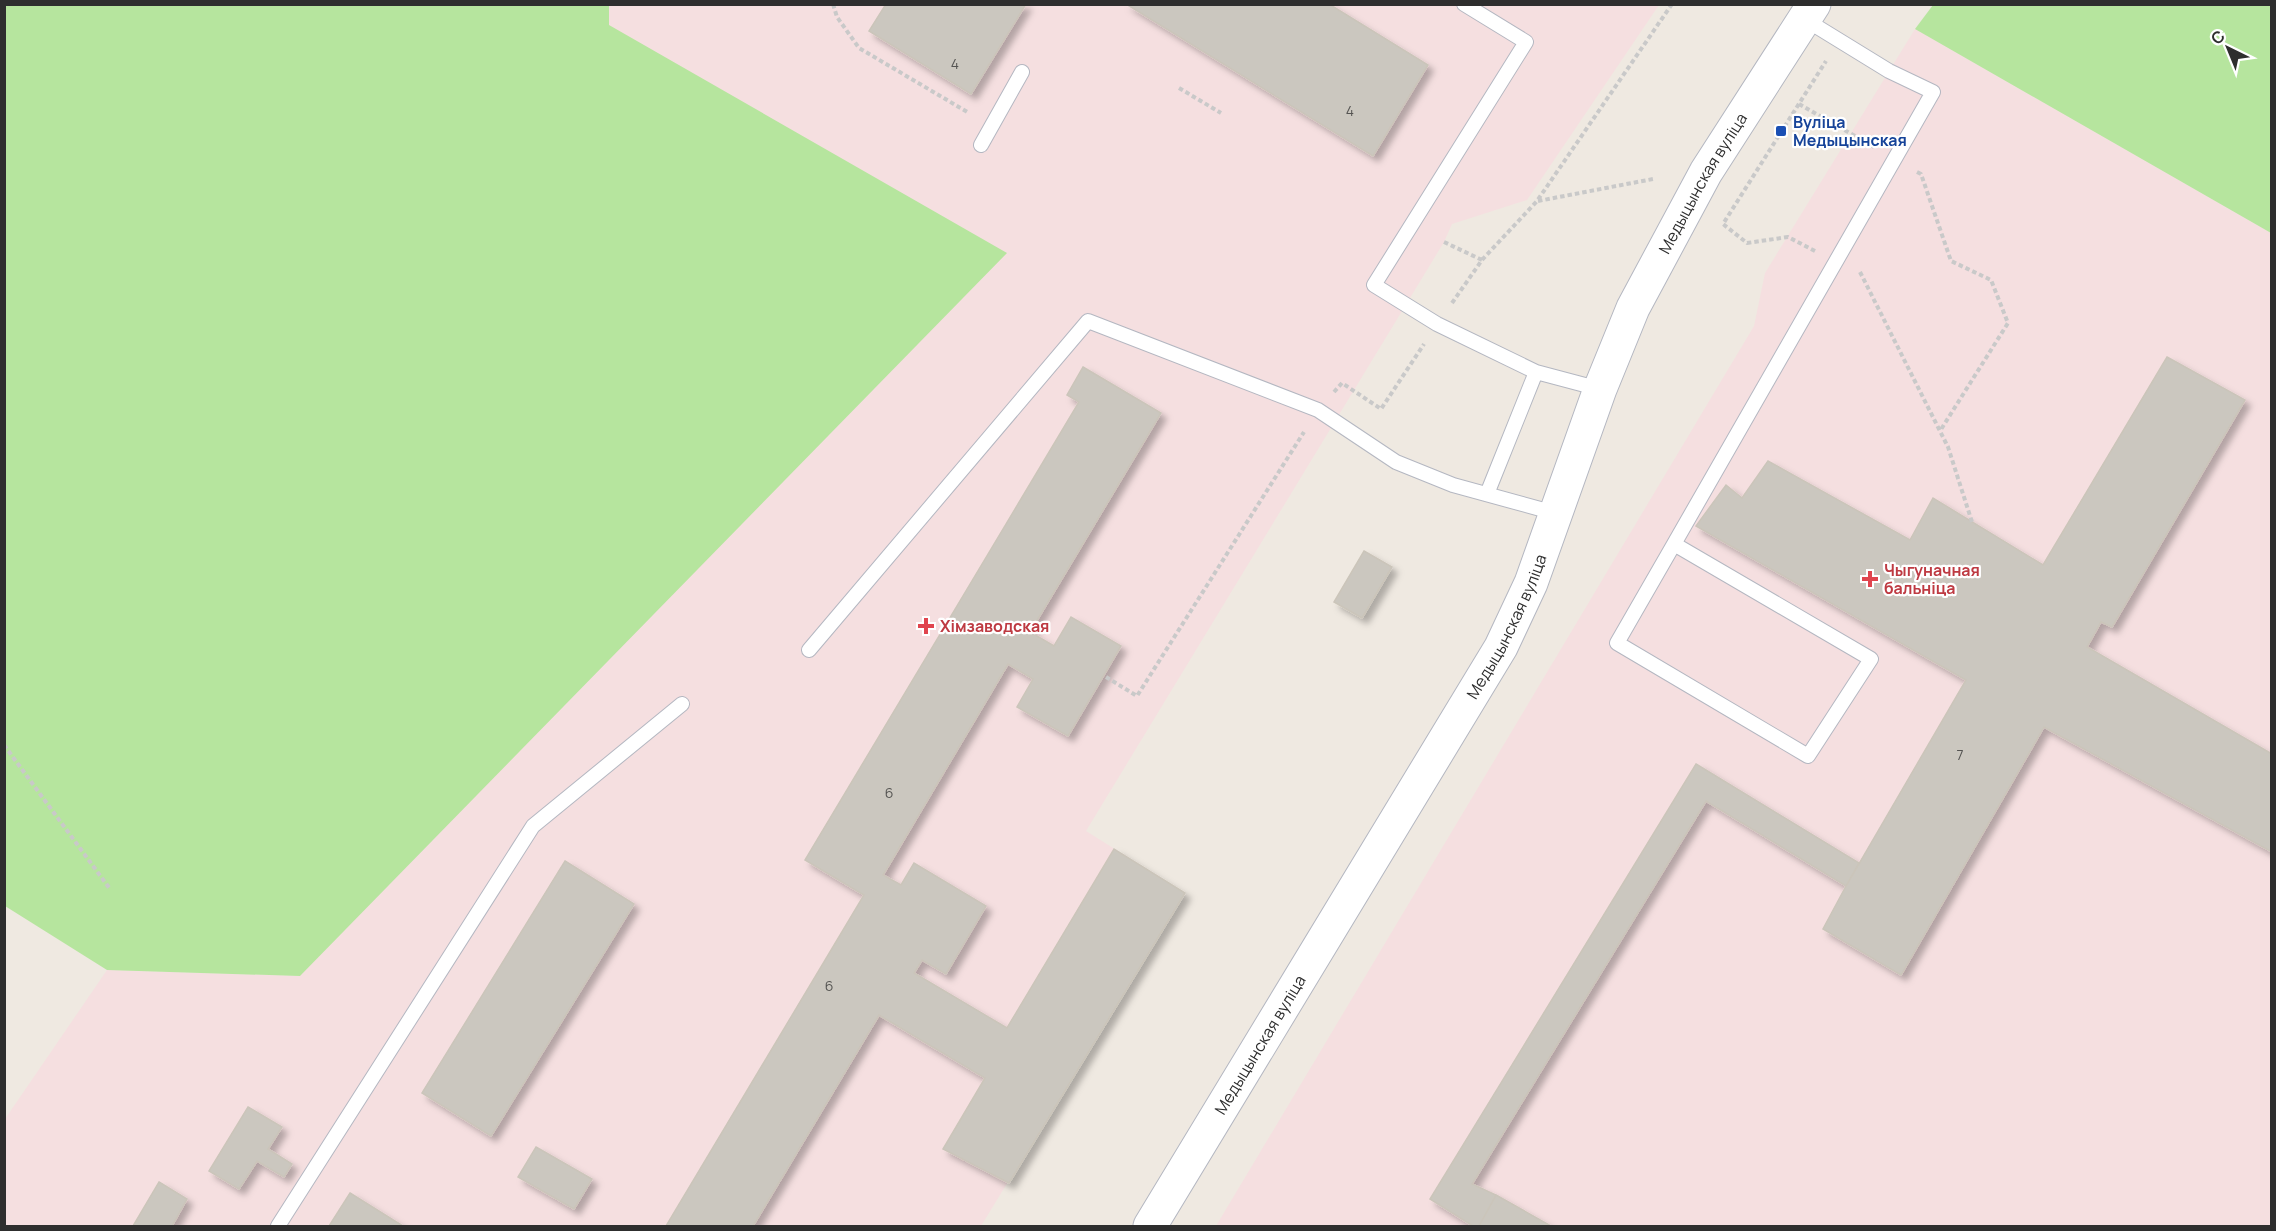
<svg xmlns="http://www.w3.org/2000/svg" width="2276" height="1231" font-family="Manrope,sans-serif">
  <defs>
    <filter id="shadow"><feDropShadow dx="5.5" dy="5.5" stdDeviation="3" flood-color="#0004"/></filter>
  </defs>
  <rect width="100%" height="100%" fill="#efe9e1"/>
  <!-- medical -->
  <path fill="#f5dfe0" d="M609,5H1659L1527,200L1452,224L1444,242L1086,831L1185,893L981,1226H5V1119L107,970L300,976L609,25Z
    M1915,29L2271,233V1226H1216L1754,326L1765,273Z"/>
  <!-- green -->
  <path fill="#b6e59e" d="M4,5H609V25L1007,253L300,976L107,970L5,906Z
    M1933,5H2271V233L1915,29Z"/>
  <!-- building -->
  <path fill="#cbc7bf" stroke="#cbc5ba" stroke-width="1.5" filter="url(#shadow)" d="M886,4H1026L971,94L869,31Z
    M1126,4H1329L1428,65L1373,156Z
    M2167,357L2245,400L2112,627L2101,622L2087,647L2272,754V852L2044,727L1901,975L1823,929L1846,886L1966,680L1696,526L1726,485L1742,498L1768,461L1910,540L1933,498L2043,565Z
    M1083,367L1161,413L1030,632L1054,646L1071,617L1121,646L1068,736L1017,707L1033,679L1008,664L883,875L901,885L914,863L986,906L946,974L922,960L914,973L1007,1028L1114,849L1185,893L1009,1183L943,1149L985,1078L879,1015L753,1226H666L864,895L805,860L1079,402L1067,395Z
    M1364,551L1392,567L1362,618L1334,602Z
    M1696,764L1859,863L1846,886L1706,801L1472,1184L1496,1195L1479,1226H1473L1430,1199Z
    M565,861L634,904L491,1136L422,1093Z
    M248,1107L282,1127L268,1149L292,1164L284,1177L257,1161L239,1189L209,1171Z
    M536,1147L592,1179L574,1209L518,1177Z
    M159,1182L187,1199L172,1226H133Z
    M350,1193L403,1226H329Z
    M1496,1195L1551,1226H1479Z"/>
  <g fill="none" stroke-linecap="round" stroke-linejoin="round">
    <!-- lane casing -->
    <g stroke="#b4b7c1" stroke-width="16">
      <path id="lane" d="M1464,4L1526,42L1374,285L1437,324L1536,372L1600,389
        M981,145L1022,72
        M1487,494L1536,372
        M1674,544L1617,643L1808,756L1871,659L1674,544L1933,92L1889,71L1806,20
        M809,650L1088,321L1318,410L1396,462L1453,485L1555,513
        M278,1226L533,826L682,704"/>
    </g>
    <!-- secondary casing -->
    <g stroke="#b4b7c1" stroke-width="35">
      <g id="secondary">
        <path id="s1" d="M1150,1226L1501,647L1531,583L1600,389L1633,308L1706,172L1814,4"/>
      </g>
    </g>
    <!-- path -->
    <path stroke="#c9c9c9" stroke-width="4" stroke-dasharray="4.5 3" stroke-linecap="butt" d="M833,4L837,17L859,48L969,113
      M1179,88L1221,113
      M1799,104L1874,147
      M1917,172L1921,174L1951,261L1991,280L2008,323L1940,431
      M1538,201L1653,179
      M1444,242L1482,260
      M1815,251L1788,237L1747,243L1723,224L1826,61
      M1860,272L1948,447L1972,522
      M1452,303L1482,260L1537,201L1672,4
      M1334,392L1342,383L1381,409L1424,344
      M1106,677L1137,696L1304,432
      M4,745L110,889"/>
    <!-- lane -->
    <use href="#lane" stroke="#fff" stroke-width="14"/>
    <!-- secondary -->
    <use href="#secondary" stroke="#fff" stroke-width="33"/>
  </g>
  <!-- markers -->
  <rect fill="#1a4fb4" stroke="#fff" stroke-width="2" x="1775" y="125" width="12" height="12" rx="3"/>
  <g fill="#e0444e" stroke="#fff" stroke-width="2">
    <path d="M1867 570h6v6h6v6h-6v6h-6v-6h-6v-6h6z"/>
    <path d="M923 617h6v6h6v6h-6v6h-6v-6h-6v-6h6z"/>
  </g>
  <g text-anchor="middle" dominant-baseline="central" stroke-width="4.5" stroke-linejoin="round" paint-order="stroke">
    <!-- number labels -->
    <g font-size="14" fill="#555452">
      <text x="955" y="63">4</text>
      <text x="1350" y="110">4</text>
      <text x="1960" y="754">7</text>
      <text x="889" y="792">6</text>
      <text x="829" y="985">6</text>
    </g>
    <!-- transit labels -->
    <g font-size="16" font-weight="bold" fill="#164399" stroke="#fff" text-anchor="start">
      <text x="1793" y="122">Вуліца<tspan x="1793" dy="18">Медыцынская</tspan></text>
    </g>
    <!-- street labels -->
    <g font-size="16" fill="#2e2e2e" stroke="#fff">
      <text stroke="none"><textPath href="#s1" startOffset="1184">Медыцынская вуліца</textPath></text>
      <text stroke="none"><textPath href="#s1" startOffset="698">Медыцынская вуліца</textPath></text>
      <text stroke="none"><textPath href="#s1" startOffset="212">Медыцынская вуліца</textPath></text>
    </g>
    <!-- health labels -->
    <g font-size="16" font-weight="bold" fill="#be3a42" stroke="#fff" text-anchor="start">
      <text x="1884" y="570">Чыгуначная<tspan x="1884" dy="18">бальніца</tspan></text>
      <text x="940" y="626">Хімзаводская</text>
    </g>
  </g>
  <!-- border -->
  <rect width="2276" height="1231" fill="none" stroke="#2e2e2e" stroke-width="12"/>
  <!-- north arrow -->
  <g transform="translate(2228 48) rotate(317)" stroke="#ffffff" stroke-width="4.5" paint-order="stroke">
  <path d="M0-4.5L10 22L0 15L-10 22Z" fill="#2e2e2e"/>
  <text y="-9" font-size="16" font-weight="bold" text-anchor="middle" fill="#2e2e2e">С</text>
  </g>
</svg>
